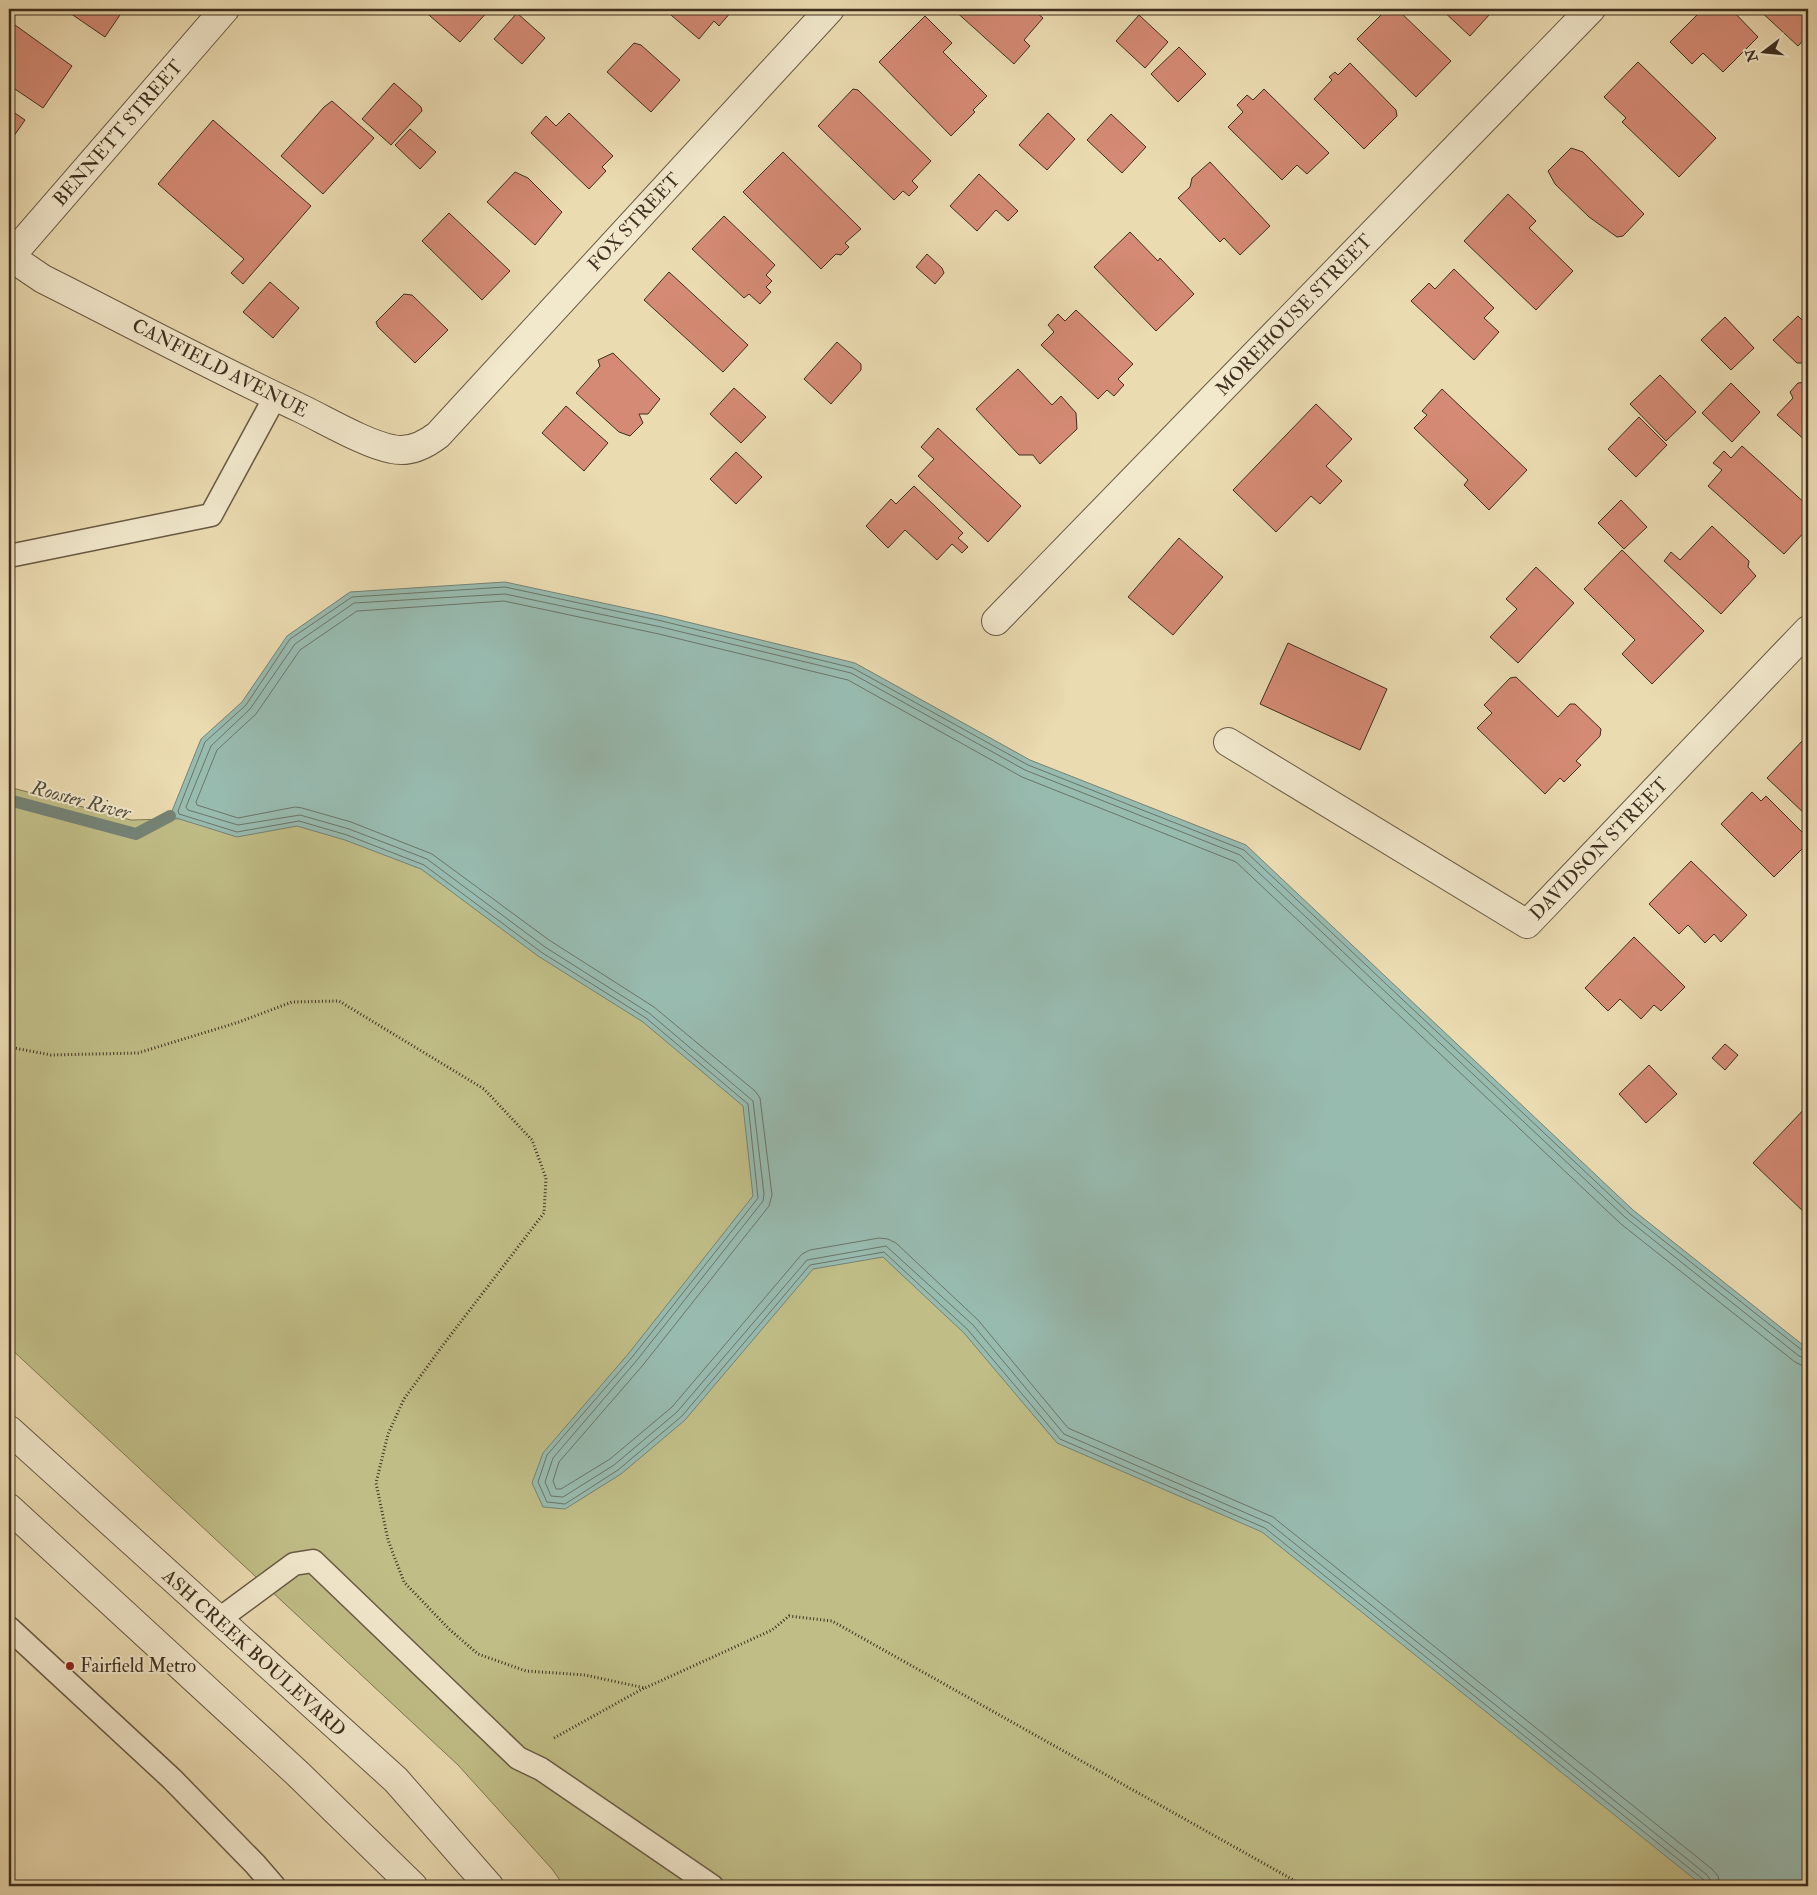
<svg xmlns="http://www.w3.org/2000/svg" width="1817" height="1895" font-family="'IM FELL Double Pica',serif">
  <rect width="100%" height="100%" fill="#ebdbb1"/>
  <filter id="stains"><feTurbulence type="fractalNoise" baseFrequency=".004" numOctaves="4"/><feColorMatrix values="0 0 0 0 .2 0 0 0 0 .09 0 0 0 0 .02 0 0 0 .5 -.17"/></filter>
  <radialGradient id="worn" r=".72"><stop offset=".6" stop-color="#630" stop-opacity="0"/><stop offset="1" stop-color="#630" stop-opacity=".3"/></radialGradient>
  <!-- green -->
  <path fill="#c0bd86" stroke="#7f7652" d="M354,769L1808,1886H564L552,1869L458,1765L9,1347V787L131,820L247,817Z"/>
  <!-- water -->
  <path fill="#98bbb0" stroke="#748376" d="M505,582L663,616L855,663L1030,760L1246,845L1633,1210L1808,1349V1886H1703L1262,1532L1057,1443L964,1333L883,1257L813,1269L685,1420L621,1474L565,1509L543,1507L532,1483L543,1453L629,1353L753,1196L743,1106L643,1022L538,956L421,869L345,840L297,826L237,837L170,816L201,739L242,702L287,636L350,592Z"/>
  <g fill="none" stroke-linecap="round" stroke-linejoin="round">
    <!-- shore -->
    <path stroke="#6b7568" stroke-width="1" d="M1706,1886L1704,1880L1265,1528L1060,1439L968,1330L884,1252L810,1265L682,1416L618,1470L565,1504L547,1502L538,1482L547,1455L633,1356L758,1198L748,1104L646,1018L541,952L424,865L347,835L299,821L237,832L179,814L178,811L205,742L246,705L290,639L352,597L505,587L662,621L853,668L1028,765L1244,850L1630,1214L1803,1351L1808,1352
      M1712,1886L1711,1881L1707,1875L1269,1523L1064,1434L973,1325L886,1246L807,1260L677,1412L614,1465L563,1497L551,1496L545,1482L553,1458L637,1360L763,1201L764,1194L753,1101L649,1013L545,947L427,859L349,829L300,815L238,825L188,810L186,807L211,746L250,709L295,644L354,603L505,594L661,627L851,673L1025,770L1240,855L1626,1218L1799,1356L1808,1359
      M1720,1886L1718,1876L1712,1869L1273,1517L1068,1428L978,1320L896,1243L888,1239L879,1238L810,1250L802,1254L672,1407L610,1459L561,1489H556L553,1481L559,1462L643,1365L769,1206L772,1195L760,1098L755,1091L654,1007L549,940L432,854L351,822L302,808L295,807L238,818L197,805L196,802L217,750L256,714L300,650L357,611L504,601L659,634L848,680L1022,777L1236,862L1621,1224L1795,1362L1801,1365L1808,1366"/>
    <!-- stream -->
    <path stroke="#748376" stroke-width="12" d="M9,800L136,834L170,816"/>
  </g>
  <!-- building -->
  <path fill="#d48a74" stroke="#3e2f1f" d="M64,9H124L105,37Z
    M422,9H490L460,42Z
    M664,9H727L731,12L719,26L714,21L699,39Z
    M953,9H1032L1043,18L1024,40L1030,46L1014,64Z
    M1387,9H1397L1451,61L1416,97L1357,39Z
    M1441,9H1487L1485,10L1490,14L1470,36Z
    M1703,9H1731L1758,37L1723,72L1703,53L1692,64L1670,42Z
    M1758,9H1808V35L1798,46Z
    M517,13L545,38L522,64L494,39Z
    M1139,15L1168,42L1145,68L1116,41Z
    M925,16L952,43L943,52L987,96L973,110L975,112L951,136L879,62Z
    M9,23L15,25L72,66L43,108L9,85Z
    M634,43L641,45L680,80L651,112L607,72Z
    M1179,47L1206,74L1178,102L1151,74Z
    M1638,62L1716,138L1679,177L1622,122L1626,118L1604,97Z
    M1350,63L1396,110L1397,116L1364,149L1314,99L1332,80L1329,77L1335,72L1338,75Z
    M394,83L421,107L422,111L391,145L362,119Z
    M853,89L858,90L931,161L912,181L918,187L909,196L903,191L894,200L818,126Z
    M1264,89L1329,153L1307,174L1297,165L1282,180L1228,127L1243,112L1237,105L1247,95L1253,100Z
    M332,101L374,138L323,194L281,156L324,107Z
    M9,109L25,120L9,143Z
    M569,113L613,156L602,167L606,171L589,189L531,133L546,116L556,126Z
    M1048,113L1075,139L1047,170L1019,145Z
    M1111,114L1146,147L1122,173L1087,140Z
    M213,120L311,206L243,284L231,273L244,259L158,184Z
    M410,129L436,152L420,169L395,145Z
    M1571,148L1583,152L1644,214L1623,236L1617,237L1589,217L1555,184L1548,171Z
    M783,152L861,229L845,243L849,247L841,255L836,254L821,269L743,192Z
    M1210,162L1270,226L1240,255L1224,238L1220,242L1178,198L1190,187L1192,178Z
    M515,172L528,178L562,212L535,245L487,202Z
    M979,174L1018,211L1008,221L996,210L977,231L950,206Z
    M1508,194L1536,221L1529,228L1573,271L1536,310L1464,241Z
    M449,213L510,271L482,300L422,241Z
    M724,216L775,265L766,275L772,281L766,287L771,292L760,304L749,294L744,298L692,249Z
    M1130,232L1158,261L1160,258L1194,294L1156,331L1094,267Z
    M927,254L942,268L944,273L935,284L916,267Z
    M1454,269L1494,308L1484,318L1499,332L1474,360L1411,301L1429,283L1435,289Z
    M669,272L748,345L723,372L644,300Z
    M270,282L299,308L273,338L243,312Z
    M404,294L412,295L448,330L415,363L378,327L376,322Z
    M1076,310L1133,364L1118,379L1124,385L1114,396L1107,390L1098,399L1041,345L1054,332L1048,325L1058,314L1065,321Z
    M1798,316L1808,326V357L1802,363H1797L1773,340Z
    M1725,317L1754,348L1731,370L1701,340Z
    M837,342L861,364V370L831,404L804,379Z
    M613,353L660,399L648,414H639L643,423L630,436L619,432L576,393L600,366L598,360Z
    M1018,369L1052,405L1061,396L1076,413L1077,429L1040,464L1033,455H1019L976,409Z
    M1660,375L1696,412L1666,441L1630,404Z
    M1808,382V443L1777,415L1793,398L1790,392L1798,383Z
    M1731,383L1760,412L1732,442L1702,413Z
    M734,388L766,417L741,443L710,414Z
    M1442,389L1527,470L1489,510L1464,485L1468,480L1414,428L1427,415L1422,411Z
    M1316,404L1352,439L1326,466L1342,481L1320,504L1311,496L1276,532L1233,490Z
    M566,406L608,443L584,471L542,433Z
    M1639,417L1667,445L1636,477L1608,449Z
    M938,428L1021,506L988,542L918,476L934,459L921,447Z
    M1742,446L1808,506V528L1784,554L1708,486L1722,470L1713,463L1724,451L1731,458Z
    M736,452L762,477L736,504L710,479Z
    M914,486L963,533L958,538L968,547L962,553L952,544L937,560L905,530L888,548L866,526L891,499L896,504Z
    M1621,500L1647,527L1624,549L1598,523Z
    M1712,526L1749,561L1748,567L1756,576L1721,614L1664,561L1671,552L1680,560Z
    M1179,538L1223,577L1173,635L1128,597Z
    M1622,550L1704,631L1652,684L1622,654L1635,640L1584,589Z
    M1536,567L1574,603L1518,663L1490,637L1517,609L1506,599Z
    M1288,643L1387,689L1360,750L1260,704Z
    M1516,677L1558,717L1570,704H1575L1601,729L1600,736L1576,761L1581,765L1564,782L1560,778L1545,794L1477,728L1492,713L1484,705L1510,678Z
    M1804,739L1808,743V817L1767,778Z
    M1752,792L1761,801L1766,796L1808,838V843L1774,877L1721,824Z
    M1691,861L1747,915L1721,942L1714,934L1705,943L1688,925L1679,934L1649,904Z
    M1634,937L1685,987L1661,1011L1654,1005L1641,1019L1620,999L1608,1011L1585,988Z
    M1725,1044L1738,1055L1725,1070L1712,1058Z
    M1649,1065L1677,1094L1646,1123L1619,1094Z
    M1808,1105V1216L1753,1163Z"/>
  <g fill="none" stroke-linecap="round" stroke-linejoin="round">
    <!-- lane casing -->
    <g stroke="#695a44" stroke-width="25">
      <path id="lane" d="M9,556L211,515L275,397
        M218,1620L294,1564L313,1561L518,1758L541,1769L712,1886
        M9,1628L172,1779L255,1864L274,1886"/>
    </g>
    <!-- street casing -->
    <g stroke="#695a44" stroke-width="30">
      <path id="street" d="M9,256L43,279C129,322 214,368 302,409C327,421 366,444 392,449C409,453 425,445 438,435L830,9
        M10,257L225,9
        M996,621L1591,9
        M1228,742L1527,924L1808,630
        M9,1430L396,1780L489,1886
        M9,1508L297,1773L413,1886"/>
    </g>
    <!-- path -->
    <path stroke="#3e2f1f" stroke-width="3" stroke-dasharray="1 2.5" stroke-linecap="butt" d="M9,1047L51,1055L138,1053L239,1022L292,1002L339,1001L484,1089L532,1140L546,1178L544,1213L443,1345L404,1399L388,1434L376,1483L388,1540L404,1582L449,1629L478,1654L526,1671L585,1675L645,1688L772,1630L789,1616L832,1621L1304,1886
      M554,1738L644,1688"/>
    <!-- lane -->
    <use href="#lane" stroke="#f2e8cc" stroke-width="22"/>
    <!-- street -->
    <use href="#street" stroke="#f2e8cc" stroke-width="28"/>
  </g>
  <!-- markers -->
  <circle fill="#8f2418" stroke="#f2e8cc" stroke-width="2" cx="70" cy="1666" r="5"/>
  <g text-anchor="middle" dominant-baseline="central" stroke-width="4" stroke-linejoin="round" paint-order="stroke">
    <!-- street labels -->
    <g font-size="19" fill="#3e2f1f" stroke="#f2e8cc">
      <text transform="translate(118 133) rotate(-49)">BENNETT STREET</text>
      <text transform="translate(634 222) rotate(-47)">FOX STREET</text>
      <text transform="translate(1294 315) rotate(-46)">MOREHOUSE STREET</text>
      <text transform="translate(220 368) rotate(27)">CANFIELD AVENUE</text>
      <text transform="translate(1599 849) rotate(-46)">DAVIDSON STREET</text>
      <text transform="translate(254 1653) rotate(42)">ASH CREEK BOULEVARD</text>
    </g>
    <!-- poi labels -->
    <g font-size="19" fill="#3e2f1f" stroke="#f2e8cc" text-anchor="start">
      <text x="80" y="1666">Fairfield Metro</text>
    </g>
    <!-- water labels -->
    <g font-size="20" font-style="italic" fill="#504b3c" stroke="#f2e8cc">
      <text transform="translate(81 800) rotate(15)">Rooster River</text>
    </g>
  </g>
  <!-- margin -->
  <rect width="1817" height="1895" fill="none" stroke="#ebdbb1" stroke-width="30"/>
  <rect x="10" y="10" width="1797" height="1875" fill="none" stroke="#3e2f1f" stroke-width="2.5"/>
  <rect x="15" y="15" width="1787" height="1865" fill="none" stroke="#3e2f1f"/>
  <!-- north arrow -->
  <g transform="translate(1764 52) rotate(254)" stroke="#f2e8cc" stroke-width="4" paint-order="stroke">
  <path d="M0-4L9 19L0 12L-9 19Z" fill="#3e2f1f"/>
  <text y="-8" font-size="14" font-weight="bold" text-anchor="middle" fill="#3e2f1f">N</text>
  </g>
  <rect width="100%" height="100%" filter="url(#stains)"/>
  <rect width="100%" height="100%" fill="url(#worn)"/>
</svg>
